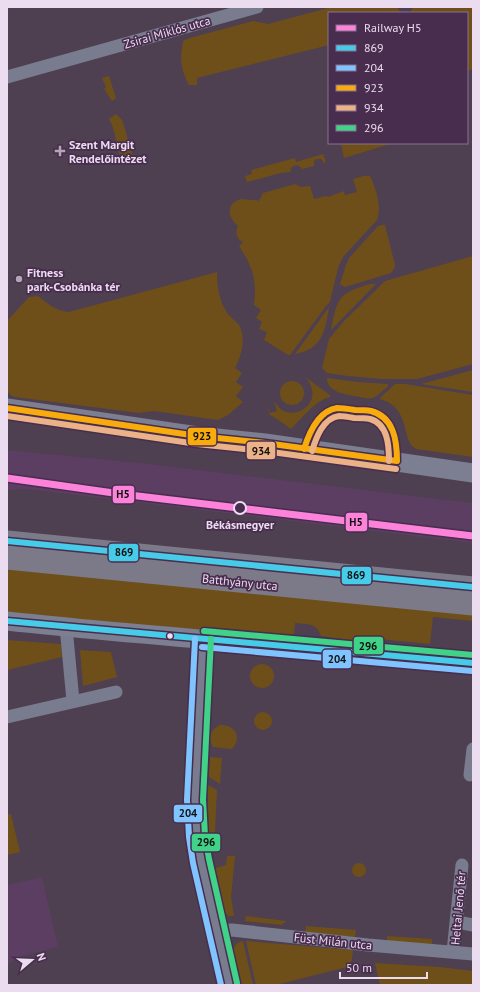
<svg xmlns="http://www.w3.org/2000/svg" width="480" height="992" font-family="'PT Sans',sans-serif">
  <rect width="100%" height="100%" fill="#4e3f51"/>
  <!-- built -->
  <path fill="#5c3e63" d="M7,450L149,464L473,503V543L27,489L7,490Z
    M42,877L58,947L17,957L11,963L7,964V885Z"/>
  <!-- green -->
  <path fill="#6e4f1a" d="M332,7H397L401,13H329V45L197,78V85H189C180,68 180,60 183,41L190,38L253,21L268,24Z
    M413,7H473V69L467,71V13H410Z
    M109,76L116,98L112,101L104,89L106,87L102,78Z
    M116,114L122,120L124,126L135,163L119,154C115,141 116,131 109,119Z
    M347,143H389L390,144L344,158L341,145Z
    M323,154L326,162L324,163L321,159H316L314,161V166L302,169C299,165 296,164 292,167L290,172L281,173L247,182L245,176L252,174L251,170L295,158L296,162Z
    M363,176H370C376,189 382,206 377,220L343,257L338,268L330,302L326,306L290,355H288L264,340L267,332L259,329L262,322L256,318L261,310L254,305C257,280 253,267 239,246L243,242C236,239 235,232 238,226C229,219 225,206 238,200C243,198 246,200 250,200C255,200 255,199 259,201L263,193L295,184L301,187L310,186L314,199L326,196L328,197L344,191L345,195L357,192L353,179Z
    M382,225H385L395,265L394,269L391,273L345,287L340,284L346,265L349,258L378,226Z
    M473,256V364L417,379H382L348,376L327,373L322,368L329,339L344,321L385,281Z
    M217,272C217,286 219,299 226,311C229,317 237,321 240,327C246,340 241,356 235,368L242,373L236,382L243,387L236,396L243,402L228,415L218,420L154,411L139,413L15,397L12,396L7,391V321L29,297L38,296C48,304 56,311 69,312Z
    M370,284H376L331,330C337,299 338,293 370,284Z
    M329,307C325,331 323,349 295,354Z
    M473,370V392L421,384Z
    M305,377L330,395V397C316,400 301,419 291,429L277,419L270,415L265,401L270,413L277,411L273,398C285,430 330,404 305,377Z
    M327,378L358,382L388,384V386C383,390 379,395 373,398C369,399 364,398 360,397C348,395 327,393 327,378Z
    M280 393a12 12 0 1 1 24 0a12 12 0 1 1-24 0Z
    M395,384H405L473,395V457L416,449C400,440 412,408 380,399V398Z
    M7,569L473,614V621L433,617L430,644L359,637L358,641L321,636C316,622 308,625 295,623L294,634L200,631L7,614Z
    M7,640L61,644L62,657L7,670Z
    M80,650L111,652L117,677L83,686Z
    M250 676a12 12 0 1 1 24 0a12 12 0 1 1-24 0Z
    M254 721a9 9 0 1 1 18 0a9 9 0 1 1-18 0Z
    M220,725C236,725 242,737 232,749L213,747C207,738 211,729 220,725Z
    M210,757L222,758L220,784L209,777Z
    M208,785L217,790L215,832L207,834Z
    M11,814L20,852L7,855V815Z
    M227,856H235L231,897L234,916H228C217,904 216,888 212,873V869L226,865Z
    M352 870a7 7 0 1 1 14 0a7 7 0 1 1-14 0Z
    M246,916L286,921L282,925L245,921Z
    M306,926L356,930L355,937L305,933Z
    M387,936L432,939V945L387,942Z
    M243,941L253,985H240L233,951C235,945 237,942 243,941Z
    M246,941L353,950L351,966L276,985H256Z
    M375,963L440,967L473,971V985H380Z"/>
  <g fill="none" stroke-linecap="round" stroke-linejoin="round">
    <!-- street -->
    <path stroke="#787c8e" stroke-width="13" d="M7,77L257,7
      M66,627L73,701
      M203,639L195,800L197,837L201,861L229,985
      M7,717L116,692
      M470,775L473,749
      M457,922L473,925
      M217,931L232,930L368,945L473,954
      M453,952L462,865"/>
    <!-- secondary -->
    <path stroke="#7c7e91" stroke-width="19" d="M7,408L198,436L265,443L473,473
      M7,621C162,638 318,647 473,663"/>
    <!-- primary -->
    <path stroke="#7c7a89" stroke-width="21" d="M7,541L473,587
      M7,559L473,605"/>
    <!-- bus-1 casing -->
    <g stroke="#482d4e" stroke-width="9">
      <path id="bus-1" d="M7,541L473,587
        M7,621L473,663"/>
    </g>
    <!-- bus-2 casing -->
    <g stroke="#482d4e" stroke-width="9">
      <path id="bus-2" d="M195,639L187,800L189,837L193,863L221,985
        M202,647L472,671"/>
    </g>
    <!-- bus-3 casing -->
    <g stroke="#482d4e" stroke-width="9">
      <path id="bus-3" d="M7,408L198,436L265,443L397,461
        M304,449C309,433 318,411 337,408C343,408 349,409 355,410C361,410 366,410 371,411C394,417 397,441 397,461"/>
    </g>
    <!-- bus-4 casing -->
    <g stroke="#482d4e" stroke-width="9">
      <path id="bus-4" d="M7,416L197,444L264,451L396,469
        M312,451C316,438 323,418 339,416C344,416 349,417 354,418C360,418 365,418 370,419C388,424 389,446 389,461"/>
    </g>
    <!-- bus-5 casing -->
    <g stroke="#482d4e" stroke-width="9">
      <path id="bus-5" d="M204,631L473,655
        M211,639L203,800L205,836L209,859L237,983"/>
    </g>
    <!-- bus-1 -->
    <use href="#bus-1" stroke="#46cce9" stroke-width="6"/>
    <!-- bus-2 -->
    <use href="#bus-2" stroke="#80c4ff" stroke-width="6"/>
    <!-- bus-3 -->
    <use href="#bus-3" stroke="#f8ab0d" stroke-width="6"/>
    <!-- bus-4 -->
    <use href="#bus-4" stroke="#ebb288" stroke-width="6"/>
    <!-- bus-5 -->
    <use href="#bus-5" stroke="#40d288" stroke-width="6"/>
    <!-- rail-1 casing -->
    <g stroke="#482d4e" stroke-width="10">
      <path id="rail-1" d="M7,478L121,494L473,536"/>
    </g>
    <!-- rail-1 -->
    <use href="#rail-1" stroke="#fc83d9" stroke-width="7"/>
  </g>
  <!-- markers -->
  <g fill="#b5a5b8" stroke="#482d4e" stroke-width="1.5">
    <path d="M58 145h4v4h4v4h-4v4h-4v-4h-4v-4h4z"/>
    <circle cx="19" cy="279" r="4"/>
  </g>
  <circle fill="#482d4e" stroke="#ecdcf0" stroke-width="2" cx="240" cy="508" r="6"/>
  <circle fill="#ecdcf0" stroke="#482d4e" stroke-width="1.5" cx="170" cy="636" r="3.5"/>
  <g text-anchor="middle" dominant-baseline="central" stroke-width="3.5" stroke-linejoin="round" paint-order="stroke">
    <!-- street labels -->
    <g font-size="12" fill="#ecdcf0" stroke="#482d4e">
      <text transform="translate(167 32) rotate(-16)">Zsirai Miklós utca</text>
      <text transform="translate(240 582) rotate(6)">Batthyány utca</text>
      <text transform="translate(458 908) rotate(-85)">Heltai Jenő tér</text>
      <text transform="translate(333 941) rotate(6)">Füst Milán utca</text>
    </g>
    <!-- poi labels -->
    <g font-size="12" font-weight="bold" fill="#ecdcf0" stroke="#482d4e" text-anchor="start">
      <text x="69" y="144">Szent Margit<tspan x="69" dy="14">Rendelőintézet</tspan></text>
      <text x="27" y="272">Fitness<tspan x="27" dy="14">park-Csobánka tér</tspan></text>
    </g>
    <!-- stop labels -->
    <g font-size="12" font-weight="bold" fill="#ecdcf0" stroke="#482d4e">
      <text x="240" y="524">Békásmegyer</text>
    </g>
  </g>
  <g stroke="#482d4e" stroke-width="1.5">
    <rect x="187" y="427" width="30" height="19" rx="4" fill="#f8ab0d"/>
    <rect x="246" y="441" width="30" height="19" rx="4" fill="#ebb288"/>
    <rect x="112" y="485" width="23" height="19" rx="4" fill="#fc83d9"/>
    <rect x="345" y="512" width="23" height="20" rx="4" fill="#fc83d9"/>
    <rect x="108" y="543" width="31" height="19" rx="4" fill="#46cce9"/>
    <rect x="341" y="566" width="31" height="19" rx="4" fill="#46cce9"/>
    <rect x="353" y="636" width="31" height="19" rx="4" fill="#40d288"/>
    <rect x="322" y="649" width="30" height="20" rx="4" fill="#80c4ff"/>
    <rect x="173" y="804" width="30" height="19" rx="4" fill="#80c4ff"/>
    <rect x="191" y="833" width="30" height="19" rx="4" fill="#40d288"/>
  </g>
  <g font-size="11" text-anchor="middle" font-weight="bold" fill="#111">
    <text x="202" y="440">923</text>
    <text x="261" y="455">934</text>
    <text x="123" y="498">H5</text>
    <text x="356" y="526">H5</text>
    <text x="124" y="556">869</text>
    <text x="356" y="579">869</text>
    <text x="368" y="650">296</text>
    <text x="337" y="663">204</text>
    <text x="188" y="817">204</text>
    <text x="206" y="846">296</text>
  </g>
  <!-- border -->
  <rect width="480" height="992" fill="none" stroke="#ecdcf0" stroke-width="16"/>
  <!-- legend -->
  <rect x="328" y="12" width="140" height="132" fill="#482d4e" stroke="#8a738f"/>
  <rect x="336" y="25" width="20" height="6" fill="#fc83d9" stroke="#8a738f"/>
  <text x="364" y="32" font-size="12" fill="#ecdcf0">Railway H5</text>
  <rect x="336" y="45" width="20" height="6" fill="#46cce9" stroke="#8a738f"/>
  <text x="364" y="52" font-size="12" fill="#ecdcf0">869</text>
  <rect x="336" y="65" width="20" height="6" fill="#80c4ff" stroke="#8a738f"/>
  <text x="364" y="72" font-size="12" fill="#ecdcf0">204</text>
  <rect x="336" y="85" width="20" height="6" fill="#f8ab0d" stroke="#8a738f"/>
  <text x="364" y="92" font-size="12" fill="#ecdcf0">923</text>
  <rect x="336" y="105" width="20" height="6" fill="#ebb288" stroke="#8a738f"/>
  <text x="364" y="112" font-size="12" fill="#ecdcf0">934</text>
  <rect x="336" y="125" width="20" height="6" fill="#40d288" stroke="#8a738f"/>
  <text x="364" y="132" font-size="12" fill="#ecdcf0">296</text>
  <!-- north arrow -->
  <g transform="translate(32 960) rotate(71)" stroke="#482d4e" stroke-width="3" paint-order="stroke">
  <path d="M0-3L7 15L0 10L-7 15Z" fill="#ecdcf0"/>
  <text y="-6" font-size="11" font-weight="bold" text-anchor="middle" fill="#ecdcf0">N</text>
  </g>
  <!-- scale -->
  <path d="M340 972v6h87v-6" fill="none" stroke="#ecdcf0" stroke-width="2"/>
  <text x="346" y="972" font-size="12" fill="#ecdcf0" stroke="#482d4e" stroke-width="3" paint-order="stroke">50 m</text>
</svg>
